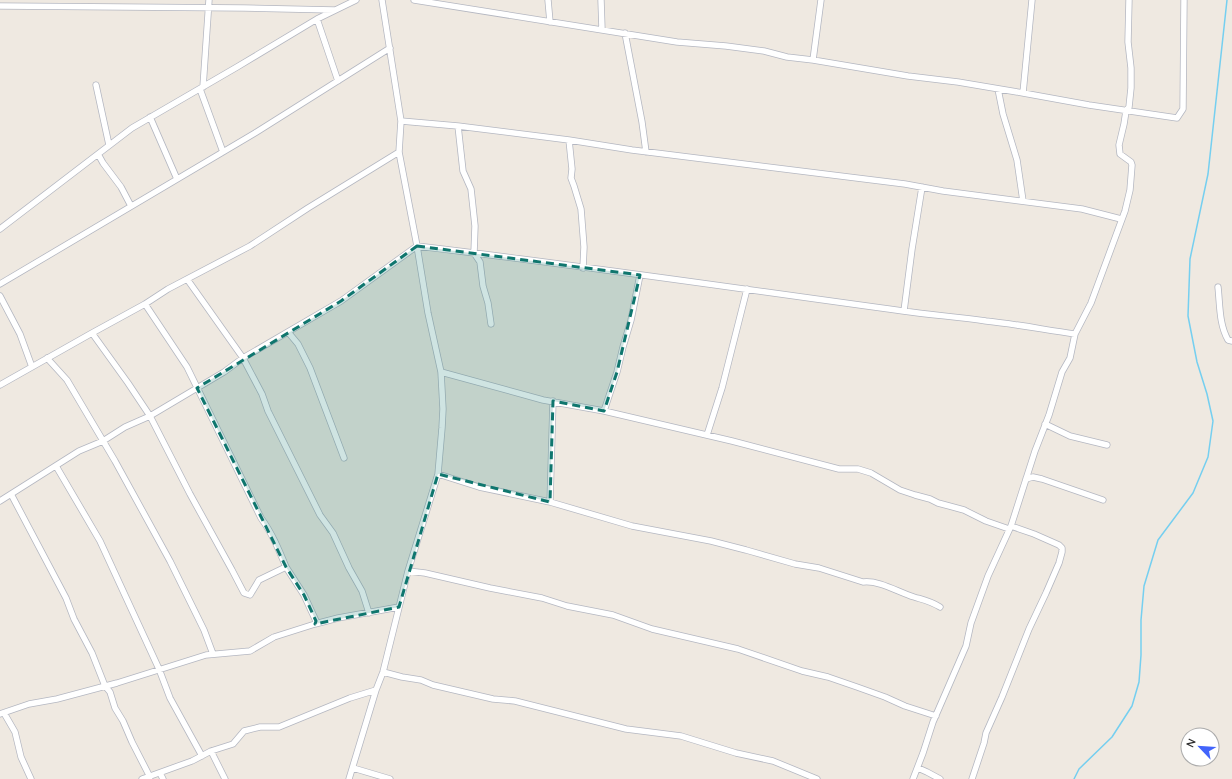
<svg xmlns="http://www.w3.org/2000/svg" width="1232" height="779" font-family="Quicksand,sans-serif">
  <rect width="100%" height="100%" fill="#efe9e1"/>
  <g fill="none" stroke-linecap="round" stroke-linejoin="round">
    <!-- stream -->
    <path stroke="#75cff0" stroke-width="1.5" d="M1074,779L1079,769L1112,737L1132,706L1139,682L1141,655V620L1144,586L1158,540L1193,493L1208,457L1213,421L1207,394L1197,362L1188,316L1190,259L1208,174L1227,0"/>
    <!-- street casing -->
    <g stroke="#b4b7c1" stroke-width="7">
      <path id="street" d="M414,0L677,42L726,46L764,51L787,57L813,60
        M548,0L550,22
        M601,0L602,29
        M821,0L813,60L908,76L958,82L1023,93L1089,105L1177,118L1183,109L1184,0
        M0,6L244,8L334,10
        M317,19L338,81
        M625,33L642,122L646,152
        M96,85L109,145
        M203,87L209,0
        M200,89L223,152
        M998,89L1003,114L1017,160L1023,201
        M1023,93L1032,0
        M150,117L177,179
        M401,121L458,126L569,140L632,150L905,184L943,191L1082,209L1121,219
        M458,126L463,171L471,189L475,226L474,253L480,262L483,286L488,303L491,324
        M569,140L572,169L571,178L574,186L581,209L584,247L583,268
        M98,154L103,163L121,187L131,206
        M0,229L132,128L237,67L317,19L356,0
        M187,279L243,358L262,394L268,411L320,515L333,533L349,568L362,591L369,613
        M0,284L255,133L390,48
        M1218,287C1220,305 1219,324 1228,340L1232,341
        M0,296L20,334L32,367
        M145,304L187,367L261,518C272,533 279,550 286,567
        M904,311L912,249L922,187
        M288,332L298,344L310,368L344,458
        M92,333L128,383L150,416L190,494L232,570L244,593L250,595L259,580L286,567L304,595L316,621L315,624
        M47,358L67,380L115,461L170,561L204,630L213,654
        M441,372L543,400L604,411L732,441L839,469H858L871,473L900,490L915,495L930,499L938,503L964,510L986,521L1009,529
        M0,385L92,333L145,304L168,289L250,246L308,208L399,152
        M604,411L617,372L623,347L631,320L640,275
        M1045,424L1070,436L1107,445
        M707,435L722,388L747,289
        M56,466L100,541L159,669L170,698L202,756
        M438,474L479,487L550,502L632,526L711,541L746,550L795,564L819,568L863,582C879,580 898,592 914,597C924,600 930,601 940,607
        M1026,479L1033,477L1042,479L1103,500
        M11,494L66,598L74,619L92,653L105,686L110,692L115,708L123,721L132,742L150,777
        M0,501L79,451L103,441L125,427L150,416L224,372L243,358L341,301L417,246C579,265 741,289 903,311C931,315 959,317 986,321C1016,324 1046,330 1075,334
        M550,502L553,401
        M408,571L425,573L490,588L542,598L567,606L613,615L652,629L738,649L802,671L828,677L857,687L885,697L905,706L936,716
        M383,672L402,677L421,680L433,685L493,699L515,701L626,729L681,736L736,753L773,761L817,779
        M4,713L15,732L21,757L31,779
        M0,714L29,704L57,699L117,683L206,655L250,651L274,637L315,624L338,618L399,607
        M211,751L225,779
        M353,768L390,779
        M918,768L927,772L940,779
        M160,773L163,779
        M142,779L192,761L211,751L233,744L244,731L260,727H279L350,698L376,690
        M349,779L376,690L383,672L408,571L438,474L442,428L443,409L441,372L428,313L417,246L399,152L401,121L382,0
        M913,779L923,753L933,722L966,646L971,623L988,576L1011,526L1035,451L1049,415L1062,372L1070,358L1075,334L1091,303L1125,211L1130,190L1132,165L1131,162L1120,154L1119,145L1124,124L1126,111L1129,107L1131,88V68L1128,42L1129,0
        M972,779L984,743L986,733L1002,697L1029,629L1046,593L1059,563L1062,552V548L1059,545L1034,534L1011,526"/>
    </g>
    <!-- street -->
    <use href="#street" stroke="#fff" stroke-width="5.5"/>
  </g>
  <!-- marked area -->
  <path fill="#0f766e" fill-opacity="0.2" stroke="#0f766e" stroke-width="3" stroke-dasharray="8 5" stroke-linejoin="round" d="M417,246L640,275L617,372L604,411L553,401L550,502L438,474L399,607L315,624L316,621L304,595L286,567L197,388L341,301Z"/>
  <!-- north arrow -->
  <g transform="translate(1200 747) rotate(295)"><circle r="19" fill="#ffffff" stroke="#ababab"/>
  <path d="M0-3L7 15L0 10L-7 15Z" fill="#4264fb"/>
  <text y="-6" font-size="11" font-weight="bold" text-anchor="middle" fill="#2e2e2e">N</text>
  </g>
</svg>
